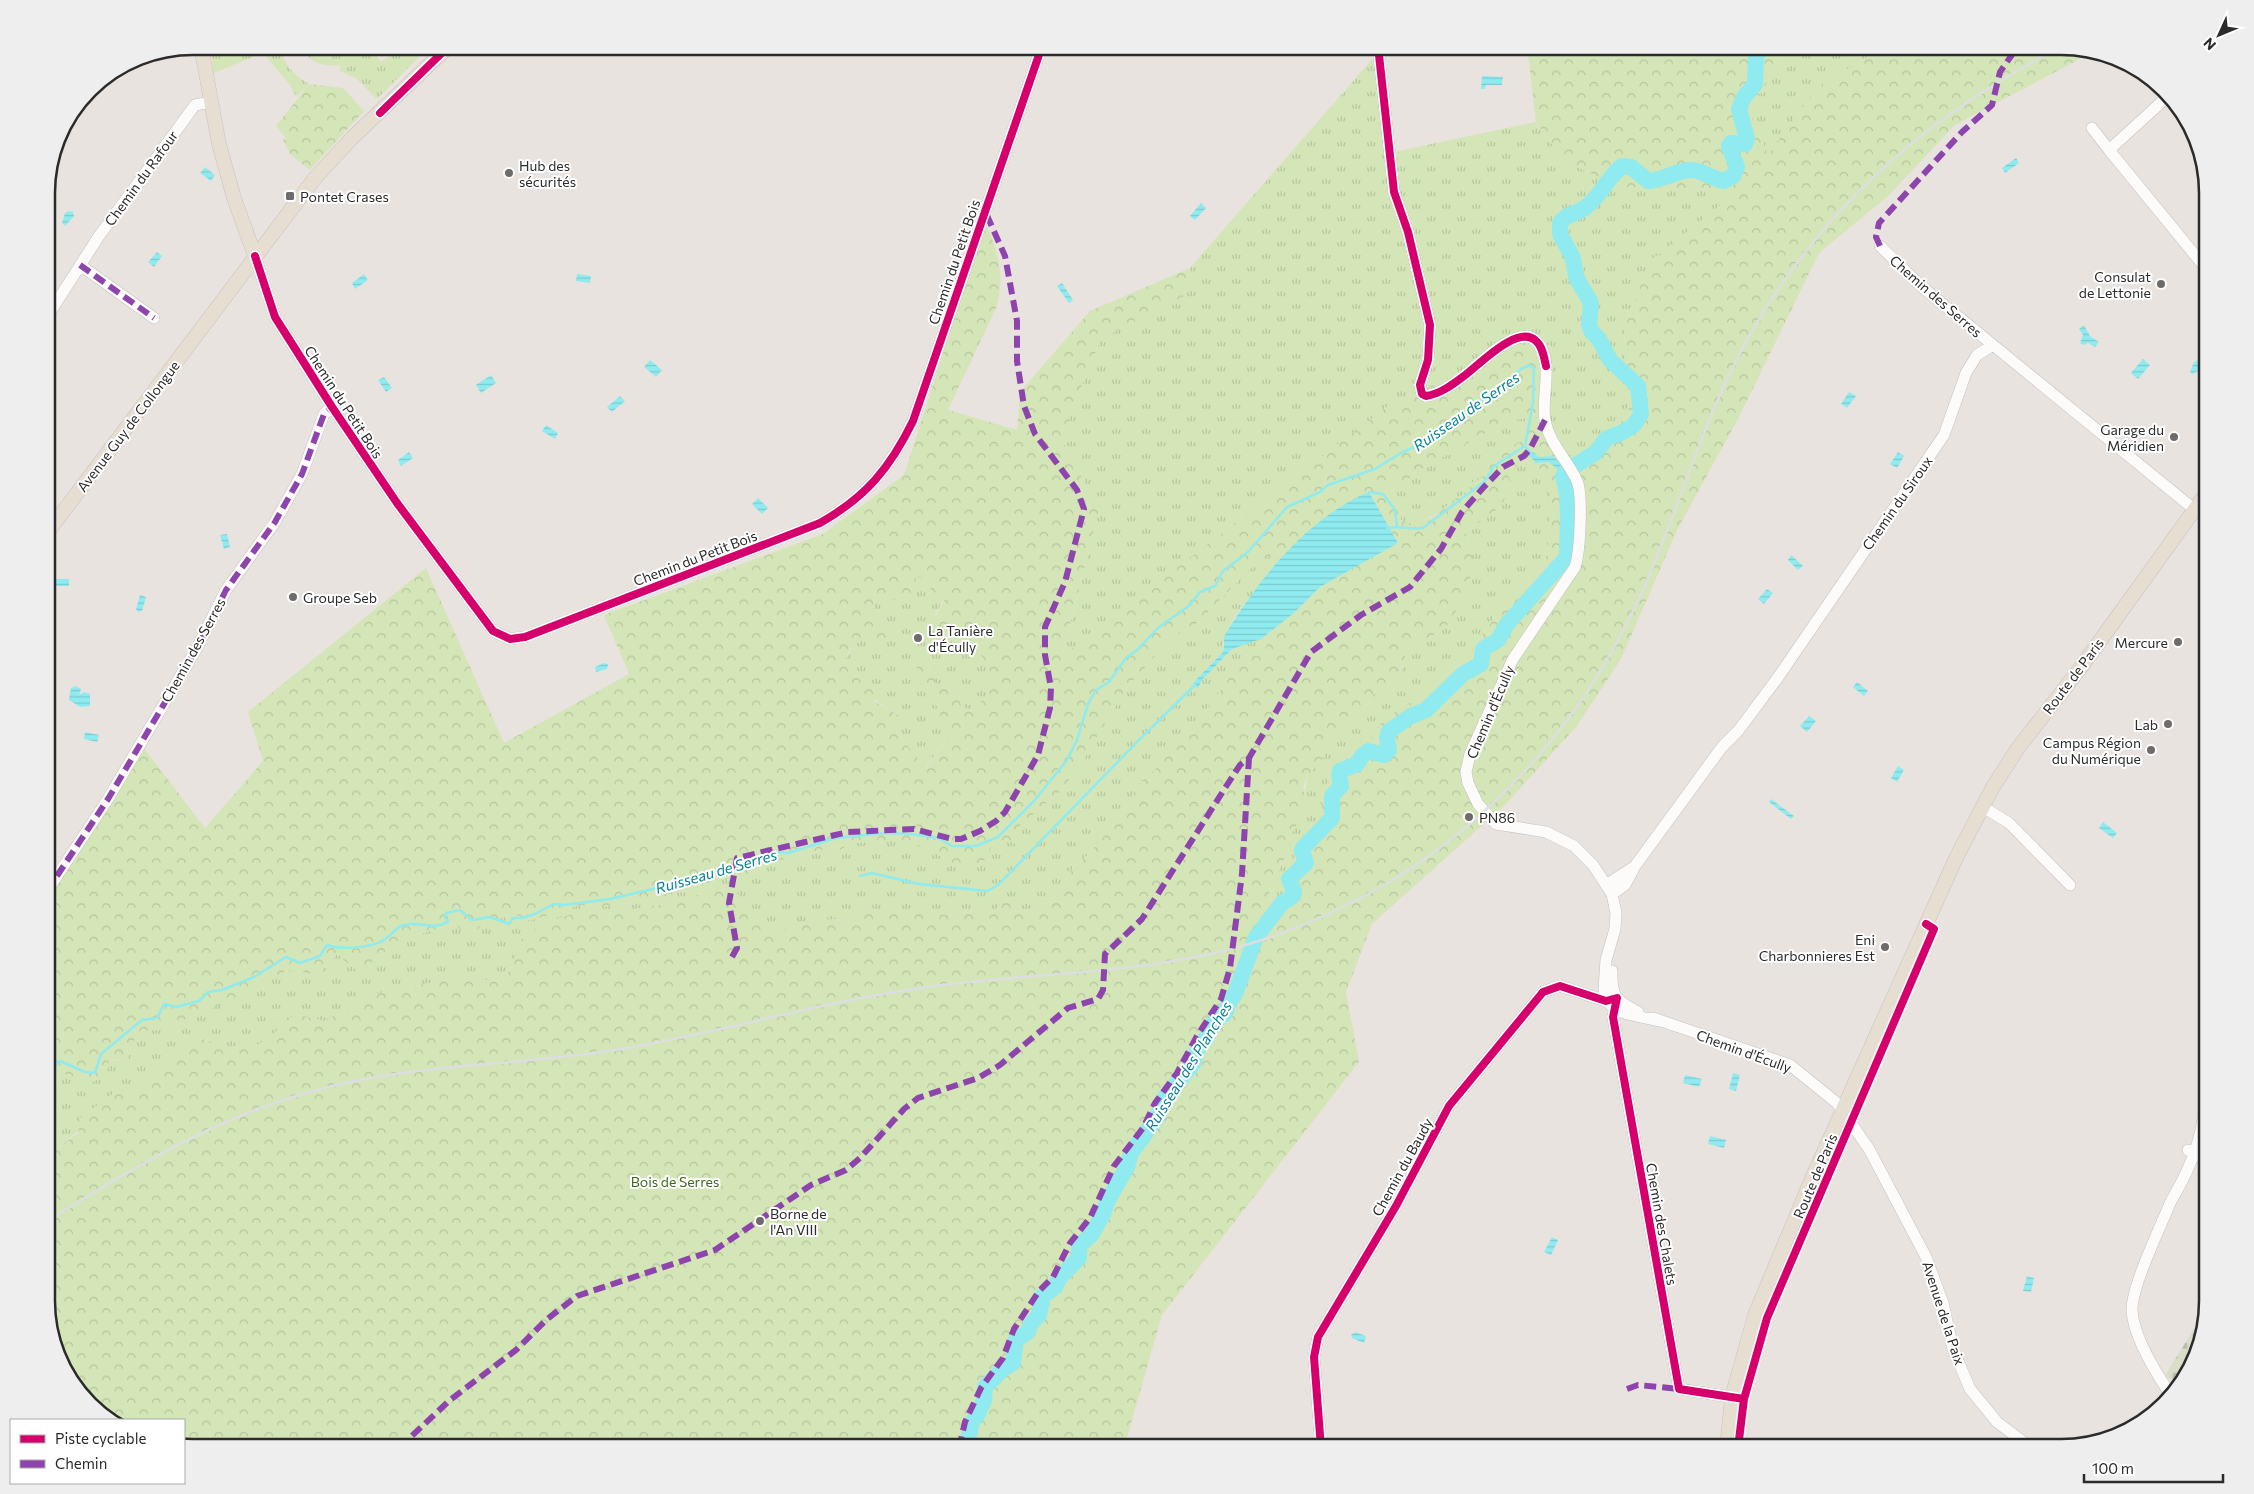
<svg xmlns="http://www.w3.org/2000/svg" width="2254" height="1494" font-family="Commissioner,sans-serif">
  <defs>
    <pattern id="grass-tufts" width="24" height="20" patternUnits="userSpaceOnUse" patternTransform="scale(1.25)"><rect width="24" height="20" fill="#d4e5b7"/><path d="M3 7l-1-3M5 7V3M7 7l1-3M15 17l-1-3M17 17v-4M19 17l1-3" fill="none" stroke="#b6c59e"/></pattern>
    <pattern id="forest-crowns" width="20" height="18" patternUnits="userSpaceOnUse" patternTransform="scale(1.25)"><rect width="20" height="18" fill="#d4e5b7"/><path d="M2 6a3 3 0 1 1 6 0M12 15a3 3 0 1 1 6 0" fill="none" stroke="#b6c59e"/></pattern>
    <pattern id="cemetery-stones" width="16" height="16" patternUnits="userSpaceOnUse" patternTransform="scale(1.25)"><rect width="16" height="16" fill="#daddc7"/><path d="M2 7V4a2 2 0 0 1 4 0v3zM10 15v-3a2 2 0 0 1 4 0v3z" fill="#bbbeab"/></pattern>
    <pattern id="water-rules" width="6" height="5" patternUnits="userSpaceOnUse" patternTransform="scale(1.25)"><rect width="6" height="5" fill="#8febef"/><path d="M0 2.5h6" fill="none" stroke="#7ccacd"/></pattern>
  </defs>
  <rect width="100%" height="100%" fill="#e9e3e0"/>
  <!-- grass -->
  <path fill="url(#grass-tufts)" d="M210,46H281C283,65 294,75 309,84L296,97L290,85L263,53L214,73Z
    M303,46H369L381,62L397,50L394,46H430L377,99L356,78L339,71L341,66C323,65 310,66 303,46Z
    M1787,46H1887L1817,87L1768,156L1750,113Z
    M1375,56L1394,152L1536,122L1564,161L1619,187L1716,189L1728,200L1650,261L1624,327L1629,415L1573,463L1550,424V345L1531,346L1517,344L1385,408L1062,657L1099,511L1061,437L1101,339L1184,296L1190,268Z
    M1526,418L1520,442L1496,453L1483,476L1474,480L1468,492L1452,501L1439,513L1412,524L1401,520L1400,512L1386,493L1389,487H1402L1414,473L1504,423Z
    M1523,459L1540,469L1551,485L1548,553L1538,573L1499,600L1491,623L1465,659L1416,701L1405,704L1378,726L1371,741L1336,766L1320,803L1328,811L1285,881L1286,892L1280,898L1271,902L1269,890L1289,850L1285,843L1298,823L1308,774L1323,758L1331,734L1342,721L1365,710L1371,696L1401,672L1407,649L1441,631L1474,563L1465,532L1499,508L1507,474Z
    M1278,552L1285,555L1241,608L1230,625L1223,641V652L1193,683L1199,686L1202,680L1232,649L1266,635L1267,643L1263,655L1247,656L1240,661L1206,712L1181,732L1160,765L1137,786L1124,811L1089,854L1073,867L1061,891L1044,907L1012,912L1007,899L996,909L943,915L934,910H895L884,915L872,908L850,919L819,920L773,933L766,931L758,916L715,890L670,903L600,915L578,912L523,936L510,971L496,981L454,978L375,994L324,1021L295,1014C255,1052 253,1055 199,1038L180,1047L162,1074L123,1094L56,1149L47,1164V1092L58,1072L128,1058L138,1031L158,1030L251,993L258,979L272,969L278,975L290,970L318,975L337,954L370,964L400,939L457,924L464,935L476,931L486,920L517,915L530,920L579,905L602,907L668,896L730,876H746L754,862L789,859L824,849L840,850L852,843L900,840L926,847L954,865L968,867L988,859L991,848L1059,793L1078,769L1125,690L1156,655L1178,633L1194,626L1258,561Z
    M916,577L923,578L932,591L945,599C939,605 938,613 931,620C966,644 1017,662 975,711L964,708L956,689L939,687L932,677L930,665L917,672L938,708L943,727L950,735L925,768L895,730L899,716C875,702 858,688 844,663C851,643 869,634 886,622L873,613L875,599Z"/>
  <!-- forest -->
  <path fill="url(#forest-crowns)" fill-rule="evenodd" d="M1527,46H1787L1750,113L1768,155L1817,87L1887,46H2061L2093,52L1955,125L1888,196L1819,253L1738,419L1678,528L1621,659L1576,727L1506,804L1372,924L1346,992L1359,1062L1162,1315L1124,1448H1012L1015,1438L1003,1448H193L184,1446V1420H109L66,1374L47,1310V1165L56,1149L78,1133L80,1118L115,1092L123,1094L162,1074L180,1047L199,1038C253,1055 255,1052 295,1014L324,1021L375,994L454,978L496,981L510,971L523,936L549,921L579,912L600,915L670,903L715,890L737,893L758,916L766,931L773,933L819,920L850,919L872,908L884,915L895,910H934L944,915L996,909L1008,898L1012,912L1044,907L1061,891L1073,867L1089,854L1124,811L1137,786L1160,765L1181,732L1206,712L1240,661L1247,656L1263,655L1267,643L1266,635L1294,613L1320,587L1398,543L1369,492L1331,515L1285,555L1278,552L1258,561L1194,626L1178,633L1156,655L1125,690L1078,769L1059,793L1020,825L1016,844L1004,839L991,848L988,859L968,867L954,865L926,847L900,840L852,843L840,850L824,849L789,859L755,862L746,876H730L668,896L602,907L579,905L530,921L517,915L486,920L476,931L464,935L456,924L400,939L370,964L354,969L337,954L318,975L290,970L278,975L272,969L258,979L252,993L158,1030L138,1031L128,1058L109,1061L107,1072L94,1082L58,1072L47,1092V891L140,743L205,828L263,761L248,712L426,568L504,743L629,674L604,615L823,534L904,475L985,222C998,251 1005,274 997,306L948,410L1017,430L1020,392L1090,311L1190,268L1184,296L1101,339L1061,437L1099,511L1062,656L1385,408L1518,344L1531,346L1550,345V424L1573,463L1629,415L1624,327L1650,261L1727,200L1716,189L1620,187L1564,161L1536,122ZM1526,418L1520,442L1496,453L1483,476L1474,480L1468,492L1452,501L1439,513L1428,519L1419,518L1412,524L1401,520L1400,512L1386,493L1389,487H1402L1414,473L1504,423ZM1523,459L1540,469L1551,485L1548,553L1538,573L1499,600L1491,623L1465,659L1416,701L1405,704L1378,726L1371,741L1336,766L1320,803L1327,811L1323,821L1315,828L1305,827L1285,881L1286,892L1280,898L1271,902L1269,890L1289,850L1285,843L1298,823L1307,801C1295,777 1317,772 1324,756C1331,741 1330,735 1342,721L1352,724L1365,710L1371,696C1396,686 1401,674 1407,649L1441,631L1450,622L1466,594L1474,563L1465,532L1499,508L1512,487L1508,474ZM916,577L923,578L932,591L945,599L937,614L931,620L932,626L940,631L943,628C979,649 1011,670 974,711L964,708L956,689L939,687C932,677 932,667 924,659L916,660L917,672L938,708L943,727L950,735L926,768L895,731L899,716L874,701L877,695L867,681L851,675L844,663L848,652L860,640L876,646L890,634L886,622L873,613L875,599L907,600L916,591Z
    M309,84L343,88L364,111L310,170L291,155L283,140L286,138L276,126Z"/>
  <!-- cemetery -->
  <path fill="url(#cemetery-stones)" d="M2206,1309L2200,1348L2180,1385L2165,1376Z"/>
  <!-- water -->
  <path fill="url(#water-rules)" d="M1482,76L1503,77L1502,85H1486L1485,89H1481Z
    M2016,158L2019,163L2005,173L2002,168Z
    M205,167L215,175L211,181L200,173Z
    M1201,203L1206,208L1195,220L1190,216Z
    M69,211L73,212L74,216L65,226L62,223L65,213Z
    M157,252L162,256L154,267L148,262Z
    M364,274L368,280L355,289L352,283Z
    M577,274L591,276L590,283L576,281Z
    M1062,283L1073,300L1069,303L1057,286Z
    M2084,325L2090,336L2099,342L2095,347L2088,343L2083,345L2080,343L2083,335L2079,329Z
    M2143,359L2150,365L2138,379L2131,373Z
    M650,360L662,370L656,377L644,367Z
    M2198,360L2201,364L2199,371L2192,374L2190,372L2194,362Z
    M491,375L496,383L481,393L476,385Z
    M384,377L392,388L386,392L378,380Z
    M1849,392L1856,396L1847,408L1841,404Z
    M620,396L625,401L612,412L607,407Z
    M546,425L558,433L555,439L542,431Z
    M409,452L413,458L401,466L398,460Z
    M1533,452L1539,457L1553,456L1563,467L1561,472L1549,462L1536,463L1529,455Z
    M1898,452L1904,456L1897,468L1890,464Z
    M1369,492L1398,543L1320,587L1294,613L1261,639L1232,649L1202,680L1198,688L1194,686L1193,683L1223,652C1225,645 1222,640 1226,633C1259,579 1307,518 1369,492Z
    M758,498L768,508L762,514L752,504Z
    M227,534L230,547L224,549L220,535Z
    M1791,555L1803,566L1798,570L1788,560Z
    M56,579H69V586H56L54,582Z
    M1767,589L1773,593L1764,604L1758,599Z
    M140,595L146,597L142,611L138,612L136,609Z
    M604,663L608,664L607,669L596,672L595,667Z
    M1857,682L1868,691L1864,696L1853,687Z
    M76,686L81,689L79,695L84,692L90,694V706L80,707L69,700L71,688Z
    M1809,716L1816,721L1807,732L1800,726Z
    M85,732L99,735L97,742L84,739Z
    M1898,766L1904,770L1897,782L1891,778Z
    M1771,799L1794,816L1791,819L1769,802Z
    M2103,822L2117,833L2113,838L2099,828Z
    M1733,1073L1740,1075L1736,1091L1729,1089Z
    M1685,1075L1702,1079L1699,1087L1683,1083Z
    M1710,1136L1726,1140L1724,1148L1708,1144Z
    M1552,1237L1558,1240L1551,1255L1544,1252Z
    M2027,1276L2034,1278L2031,1292L2023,1291Z
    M1355,1332L1366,1336L1364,1343L1352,1338L1351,1335Z"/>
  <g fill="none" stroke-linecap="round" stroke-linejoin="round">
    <!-- stream -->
    <path stroke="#8febef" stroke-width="2.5" d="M1560,468L1565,472
      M1369,492L1383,494L1395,510L1397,526
      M1387,528C1400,525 1411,530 1423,528L1485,481L1494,466L1525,446
      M860,876L872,873L919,884L987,891L998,885L1140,739L1195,685
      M47,1074L60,1061L85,1072L95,1073L101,1054L142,1020L157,1018L164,1004L176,1007L199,1001L208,992L222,990L254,977L286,957L300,963L320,956L327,945C342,950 371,948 384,940C395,933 395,925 410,924C422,923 438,930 448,921L445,917L446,913L460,910L472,920L490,917L509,924L513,918H522L535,914L554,904L564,905L610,899L687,881L713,871H729L738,867L741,862L774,852L788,853L836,838L885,833L911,834L938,838L952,846H976L998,837L1034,801L1067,760L1077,740L1088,704L1096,690L1109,682L1126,658L1137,650L1159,627L1189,606L1200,592L1215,586L1223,571L1248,552L1287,507L1320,492L1328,485L1375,469L1401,453L1430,440L1446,424L1498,389L1521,369L1530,365L1534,369L1533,403L1525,446L1533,456"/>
    <!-- river -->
    <path stroke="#8febef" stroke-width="16" d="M971,1448L968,1440L972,1422L978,1414L984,1400L985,1387L1003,1369L1013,1363L1016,1339L1027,1333L1031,1324L1039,1315L1043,1296L1055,1287L1060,1277L1079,1258V1246L1092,1234L1103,1214L1107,1202L1127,1167L1131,1153L1156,1119L1166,1096L1193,1064L1199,1045L1207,1037L1213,1024L1225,1013L1229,1003L1235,994L1256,937L1282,903L1293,896L1294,891L1289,879L1306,863L1302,851L1303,848L1332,818V796L1341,786L1339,776L1340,771L1357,764L1362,756L1368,751L1384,755L1389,750L1387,738L1389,731L1411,716L1426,710L1463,674L1481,664L1483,649L1498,640L1507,624L1567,557L1568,519L1567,492L1563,477L1565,472L1595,453L1607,438L1621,433L1634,425L1641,414L1638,386L1610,360L1599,339L1591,331L1589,324L1591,303L1576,277L1573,258L1560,234V223C1566,213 1578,214 1586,207C1600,196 1610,175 1622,166L1631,167L1648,181C1661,181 1675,171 1690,170C1703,170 1712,179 1724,181L1733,176L1737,167L1729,146L1731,143L1745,144L1747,139L1739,109L1744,97L1755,84L1756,56L1764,46"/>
    <!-- minor casing -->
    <g stroke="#c2c1c2" stroke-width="12">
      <path id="minor" d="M1378,46L1394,192L1408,232L1430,325L1428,360L1420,385L1422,394L1426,396C1466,389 1487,341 1528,336C1559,350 1540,395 1545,420C1549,443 1568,461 1577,481C1583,494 1580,553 1575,567L1513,659L1470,754L1466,772L1468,783L1478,804L1496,824L1546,832L1574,846L1593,865L1612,894L1616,913L1615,929L1606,960L1604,989L1606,1001L1615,1009L1627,1014L1659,1021
        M2166,98L2109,150L2208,271
        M2092,128L2109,150
        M1880,246L1922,287L2195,510
        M255,256L275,317L332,407L397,503L493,631L510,639L525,637L820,523C866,497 890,468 913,421L1042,46
        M80,265L154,318
        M47,317L99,236L195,105L211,102
        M1983,807L2009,823L2070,885
        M1635,866L1722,747L1738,731L1779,676L1944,435L1966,373L1977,355L1993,345
        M1606,885L1635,866L1625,885L1612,894
        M47,891L108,799L197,648L226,590L275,522L302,474L324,414L332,407
        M1612,971C1611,997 1617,1001 1638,1012
        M1653,1018L1790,1065L1837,1103L1869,1149L1926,1257L1943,1303L1953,1349L1970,1389L1997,1422L2031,1448
        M2188,1150L2208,1160
        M2170,1394C2156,1373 2133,1336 2132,1310C2132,1285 2161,1226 2171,1201C2186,1176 2199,1147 2203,1119
        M1321,1448L1314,1357L1318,1337L1396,1206L1449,1106L1543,992L1560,986L1606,1001L1617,998L1613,1017L1679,1389L1744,1399"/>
    </g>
    <!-- major casing -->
    <g stroke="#c5c2c1" stroke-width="15">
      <path id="major" d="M201,46L219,144L234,198L255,256
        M47,533L315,178L352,138L449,46
        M1727,1448L1732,1397L1755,1315L1813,1176L1956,858L1993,787L2018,748L2079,670L2208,491"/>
    </g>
    <!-- minor -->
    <use href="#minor" stroke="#fcfbfa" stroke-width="11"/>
    <!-- major -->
    <use href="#major" stroke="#e7ded2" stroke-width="14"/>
    <!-- rail -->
    <path stroke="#dddedf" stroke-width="2.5" d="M47,1221C151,1157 243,1101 365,1079C452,1063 541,1063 627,1048C731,1030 831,999 935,986C1018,975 1102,974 1185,959C1255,947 1322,921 1384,885C1505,814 1595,704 1649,576C1683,495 1707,410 1751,333C1801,246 1870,170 1953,112C1987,88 2023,67 2060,46"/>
    <!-- quiet -->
    <path stroke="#8e44ad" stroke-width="6" stroke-dasharray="12 6" stroke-linecap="butt" d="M1880,246L1876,237L1879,223L1962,132L1992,105L2000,72L2018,46
      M80,265L154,318
      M47,891L108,799L197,648L226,590L275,522L302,474L324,414L332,407
      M732,957L737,948L729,903L737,858L848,832L914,829L952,839H961L980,831L996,821L1005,812L1038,755L1050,708L1051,688L1045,655V627L1065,582L1084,509L1077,490L1035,434L1024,406L1017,361V321L1005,256L985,211
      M1627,1389L1638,1385L1679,1389
      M399,1448L450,1400L516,1350L546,1320L577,1296L715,1250L811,1185L846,1170L860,1158L904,1109L918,1098L978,1078L1000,1065L1068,1008L1098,999L1103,990L1105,954L1142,919L1227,785L1240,765L1249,758L1311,652L1361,615L1410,587L1441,549L1462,512L1483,488L1503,467L1524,456L1530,449L1545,420
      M959,1448L965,1422L981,1388L1003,1358L1014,1329L1039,1291L1053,1277L1070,1243L1090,1218L1114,1166L1143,1128L1155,1103L1177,1073L1197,1036L1221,999L1230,968L1242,874L1249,758"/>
    <!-- cycleway casing -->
    <g stroke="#fff" stroke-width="11">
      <path id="cycleway" d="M1378,46L1394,192L1408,232L1430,325L1428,360L1420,385L1422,394L1426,396C1440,394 1452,385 1464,376C1478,366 1518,323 1536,341C1543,347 1544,358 1546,366
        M380,113L449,46
        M255,256L275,317L332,407L397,503L493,631L510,639L525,637L820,523C866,497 890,468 913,421L1042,46
        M1321,1448L1314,1357L1318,1337L1396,1206L1449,1106L1543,992L1560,986L1606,1001L1617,998L1613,1017L1679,1389L1744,1399
        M1738,1448L1744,1399L1767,1318L1934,929L1926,924"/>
    </g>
    <!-- cycleway -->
    <use href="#cycleway" stroke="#d6006c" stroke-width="8"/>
  </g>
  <!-- markers -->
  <g fill="#6e6b6a" stroke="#fff" stroke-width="2">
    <circle cx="509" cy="173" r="5"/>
    <rect x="285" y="191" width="10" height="10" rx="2.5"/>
    <circle cx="2161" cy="284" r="5"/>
    <circle cx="2174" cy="437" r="5"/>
    <circle cx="293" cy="597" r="5"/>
    <circle cx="918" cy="638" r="5"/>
    <circle cx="2178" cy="642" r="5"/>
    <circle cx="2168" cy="724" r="5"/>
    <circle cx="2151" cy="750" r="5"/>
    <circle cx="1469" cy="817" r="5"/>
    <circle cx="1885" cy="947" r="5"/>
    <circle cx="760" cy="1221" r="5"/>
  </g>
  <g text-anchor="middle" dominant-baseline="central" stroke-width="4" stroke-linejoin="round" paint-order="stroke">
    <!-- poi labels -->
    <g font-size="14" fill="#2b2b2b" stroke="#fff" text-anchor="start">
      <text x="519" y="165">Hub des<tspan x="519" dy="16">sécurités</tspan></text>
      <text x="300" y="196">Pontet Crases</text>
      <text x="2151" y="276" text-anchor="end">Consulat<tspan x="2151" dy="16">de Lettonie</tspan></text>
      <text x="2164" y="429" text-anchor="end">Garage du<tspan x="2164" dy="16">Méridien</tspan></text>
      <text x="303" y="597">Groupe Seb</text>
      <text x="928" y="630">La Tanière<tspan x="928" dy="16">d'Écully</tspan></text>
      <text x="2168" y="642" text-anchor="end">Mercure</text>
      <text x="2158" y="724" text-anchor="end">Lab</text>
      <text x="2141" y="742" text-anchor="end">Campus Région<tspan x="2141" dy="16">du Numérique</tspan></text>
      <text x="1479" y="817">PN86</text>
      <text x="1875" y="939" text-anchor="end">Eni<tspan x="1875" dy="16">Charbonnieres Est</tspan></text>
      <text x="770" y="1213">Borne de<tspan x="770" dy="16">l'An VIII</tspan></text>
    </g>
    <!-- street labels -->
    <g font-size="14" fill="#2b2b2b" stroke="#fff">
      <text transform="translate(141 178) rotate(-54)">Chemin du Rafour</text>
      <text transform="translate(954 262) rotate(-71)">Chemin du Petit Bois</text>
      <text transform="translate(1936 296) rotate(41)">Chemin des Serres</text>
      <text transform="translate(344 402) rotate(57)">Chemin du Petit Bois</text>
      <text transform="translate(128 426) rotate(-53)">Avenue Guy de Collongue</text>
      <text transform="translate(1897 503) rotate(-55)">Chemin du Siroux</text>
      <text transform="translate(695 558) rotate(-21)">Chemin du Petit Bois</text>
      <text transform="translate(193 650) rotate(-61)">Chemin des Serres</text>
      <text transform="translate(2073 676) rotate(-53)">Route de Paris</text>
      <text transform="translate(1490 712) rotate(-67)">Chemin d'Écully</text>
      <text transform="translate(1744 1051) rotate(20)">Chemin d'Écully</text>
      <text transform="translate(1402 1167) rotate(-61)">Chemin du Baudy</text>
      <text transform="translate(1815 1176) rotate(-67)">Route de Paris</text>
      <text transform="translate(1662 1224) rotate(80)">Chemin des Chalets</text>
      <text transform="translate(1944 1313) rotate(72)">Avenue de la Paix</text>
    </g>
    <!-- park labels -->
    <g font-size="14" fill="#3b6c16" stroke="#fff">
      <text x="675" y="1181">Bois de Serres</text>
    </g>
    <!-- water labels -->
    <g font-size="15" font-style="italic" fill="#078295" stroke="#fff">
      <text transform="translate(1466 411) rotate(-35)">Ruisseau de Serres</text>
      <text transform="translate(716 871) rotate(-16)">Ruisseau de Serres</text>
      <text transform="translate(1188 1066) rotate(-58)">Ruisseau des Planches</text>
    </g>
  </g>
  <!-- crop -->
  <path d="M0 0H2254V1494H0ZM193 55H2061A138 138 0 0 1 2199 193V1301A138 138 0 0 1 2061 1439H193A138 138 0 0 1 55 1301V193A138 138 0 0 1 193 55Z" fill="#eee" fill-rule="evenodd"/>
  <path fill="none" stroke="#2b2b2b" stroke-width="2.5" d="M193 55H2061A138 138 0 0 1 2199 193V1301A138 138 0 0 1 2061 1439H193A138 138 0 0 1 55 1301V193A138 138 0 0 1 193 55Z"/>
  <!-- legend -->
  <rect x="10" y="1419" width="175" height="65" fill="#ffffff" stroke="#aaaaaa"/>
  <rect x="20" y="1435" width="25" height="8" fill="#d6006c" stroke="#aaaaaa"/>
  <text x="55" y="1444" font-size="15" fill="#2b2b2b">Piste cyclable</text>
  <rect x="20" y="1460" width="25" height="8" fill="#8e44ad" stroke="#aaaaaa"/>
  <text x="55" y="1469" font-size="15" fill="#2b2b2b">Chemin</text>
  <!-- north arrow -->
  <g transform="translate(2219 35) rotate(226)" stroke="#ffffff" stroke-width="4" paint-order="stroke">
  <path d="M0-4L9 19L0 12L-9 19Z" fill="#2b2b2b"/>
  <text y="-8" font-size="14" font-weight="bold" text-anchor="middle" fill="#2b2b2b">N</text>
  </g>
  <!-- scale -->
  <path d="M2084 1474v8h139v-8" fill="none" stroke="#2b2b2b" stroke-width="2.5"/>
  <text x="2092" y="1474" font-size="15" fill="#2b2b2b" stroke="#ffffff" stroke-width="4" paint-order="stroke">100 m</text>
</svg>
